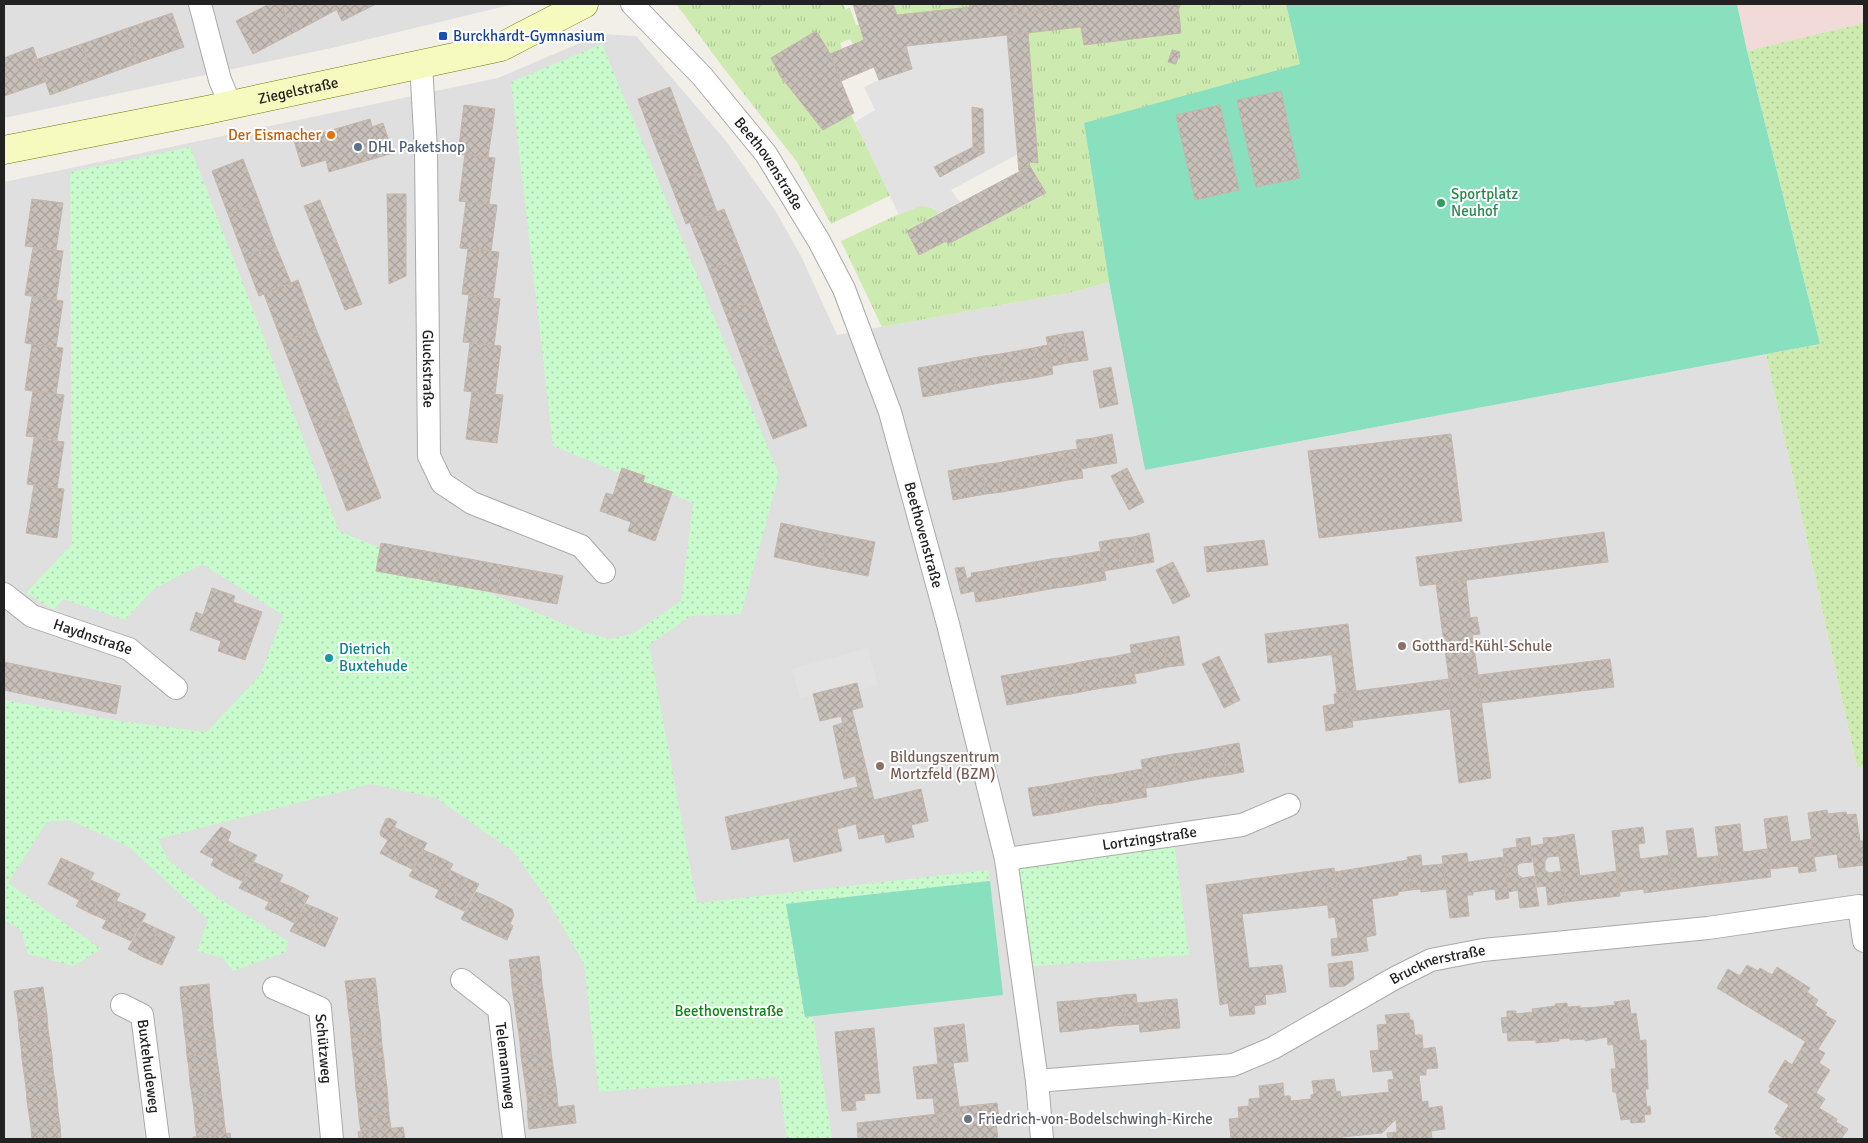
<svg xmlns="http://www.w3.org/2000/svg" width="1868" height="1143" font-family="Signika,sans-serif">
  <defs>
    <pattern id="grass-tufts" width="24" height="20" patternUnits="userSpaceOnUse" patternTransform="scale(1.25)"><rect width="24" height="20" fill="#cdebb0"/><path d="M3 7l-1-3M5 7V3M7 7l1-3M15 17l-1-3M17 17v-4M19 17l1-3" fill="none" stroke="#b0c997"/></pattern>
    <pattern id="park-dots" width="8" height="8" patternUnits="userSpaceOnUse" patternTransform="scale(1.25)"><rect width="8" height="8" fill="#c8facc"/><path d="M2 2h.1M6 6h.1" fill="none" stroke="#acd6af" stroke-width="1.8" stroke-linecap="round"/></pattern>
    <pattern id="garden-dots" width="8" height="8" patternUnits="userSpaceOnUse" patternTransform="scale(1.25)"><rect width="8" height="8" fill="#cdebb0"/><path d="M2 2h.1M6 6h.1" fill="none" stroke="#b0c997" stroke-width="1.8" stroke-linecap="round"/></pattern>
    <pattern id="building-cross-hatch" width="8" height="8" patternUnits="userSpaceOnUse" patternTransform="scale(1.25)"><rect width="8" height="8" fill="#c7bfb8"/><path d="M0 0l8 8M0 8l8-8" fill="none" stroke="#aba49e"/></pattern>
  </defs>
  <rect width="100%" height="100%" fill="#f2efe9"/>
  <!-- residential -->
  <path fill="#e0dfdf" d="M4,4H514L336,47L4,118Z
    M601,34L636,36L726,141L775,210L802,258L837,335L1078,291L1109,282L1145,470L1766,354L1857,767L1864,766V1139H4V182L498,78Z"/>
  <!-- commercial -->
  <path fill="#f2dad9" d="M1737,4H1864V23L1747,51Z"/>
  <!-- grass -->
  <path fill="url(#grass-tufts)" d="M676,4H843L845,9L850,8L856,25H860L864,40L853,44L850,39L840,43L842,48L830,54L816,31L771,58L781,77L823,130L851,115L891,195L831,224L797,162L722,66Z
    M893,4H971V7L897,15Z
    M1178,4H1286L1300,64L1323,136L1084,123L1109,282L1078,291L882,327L841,241L914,207C925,205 931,206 939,213L907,231L919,254L946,241L948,244L1046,194L1029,162H1038L1028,32L1081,27L1084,45L1181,33Z"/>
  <!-- park -->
  <path fill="url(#park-dots)" d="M602,44L779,475L741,614L691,616L649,645L697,903L988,870L990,881L786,904L805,1017H813L832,1139H787L778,1077L599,1092L584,964L546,898L514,852L436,798L371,784L158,839L168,860L215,896L288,941L286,952L233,971L223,958L197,951L208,920L128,846L69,820L47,822L8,883L101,949L74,966L28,954L21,930L4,920V700L119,721L207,732L261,674L283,615L202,564L154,589L125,620L63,599L54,610L26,593L72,544L70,172L190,147L339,531L586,633L611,639L634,633L681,601L693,503L553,446L511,82Z
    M1173,836L1189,955L1022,967L1006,859Z"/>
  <!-- garden -->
  <path fill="url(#garden-dots)" d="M1864,23V766L1857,767L1766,354L1820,344L1747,51Z"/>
  <!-- pitch -->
  <path fill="#88e0be" d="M1286,4H1737L1747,51L1820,344L1145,470L1109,282L1084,123L1300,64Z
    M990,881L1003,995L805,1017L786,904Z"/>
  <!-- parking -->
  <path fill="#e2e2e2" d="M1007,34L1018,154L951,190L960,202L939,213L933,208L921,206L899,215L855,122L875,110L864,87L879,80L912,69L906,46Z
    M868,648L878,685L860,690L856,684L800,698L792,669Z"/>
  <!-- building -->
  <path fill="url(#building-cross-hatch)" stroke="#c4b6ab" d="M269,4H280L295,32L253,54L236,21Z
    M280,4H334L336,10L295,32Z
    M334,4H376L342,21Z
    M853,4H893L897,15L971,7V4H1012L1014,14L1077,6V4H1178L1181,33L1084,45L1081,27L906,46L912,69L879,80L874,67L841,81L830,54L864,40Z
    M1022,4H1077V6L1014,14L1012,5Z
    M172,13L184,47L138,63L125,29Z
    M125,29L138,63L94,79L82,44Z
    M816,31L828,50L854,113L823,130L781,77L771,58Z
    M1028,32L1038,163L1029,162L1030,166L1019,171L1007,34Z
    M82,44L94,79L50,95L38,59Z
    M33,47L45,82L4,96V58Z
    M1172,50L1180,52L1176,64L1168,62Z
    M670,87L686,130L654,142L638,99Z
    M1281,91L1300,178L1256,187L1237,100Z
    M464,105L495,109L488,157L458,154Z
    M1220,105L1239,190L1195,200L1176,115Z
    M972,107L983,109L984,153L973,147Z
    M370,119L372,127L383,123L393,153L329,172L326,160L302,167L294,141Z
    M686,130L702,172L671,185L654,142Z
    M973,147L984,153L940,177L934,167Z
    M465,154L495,158L489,204L459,201Z
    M243,159L259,201L228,214L212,171Z
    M1030,166L1046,193L948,244L946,241L919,255L907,231Z
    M702,172L717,212L686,224L671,185Z
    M387,194H406V276L389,284Z
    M32,199L63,203L56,250L25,246Z
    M320,200L362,304L345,310L304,206Z
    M259,201L275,244L244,257L228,214Z
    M466,202L497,205L491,251L460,248Z
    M724,209L743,257L709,270L690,223Z
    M275,244L291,283L259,296L244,257Z
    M33,248L63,251L56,300L25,295Z
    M468,249L499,252L493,298L462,294Z
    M743,257L759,299L725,312L709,270Z
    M298,280L316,329L282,342L264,294Z
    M469,295L500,299L494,345L463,342Z
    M32,297L63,301L56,347L25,343Z
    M759,299L775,342L741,355L725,312Z
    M316,329L333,371L298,384L282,342Z
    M1083,331L1088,360L1068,363L1063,334Z
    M1063,334L1068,363L1052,366L1046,337Z
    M775,342L791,384L757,397L741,355Z
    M470,343L501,346L495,394L464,391Z
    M32,344L63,348L56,394L25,390Z
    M1048,345L1053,374L1039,377L1033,348Z
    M1033,348L1039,377L1022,380L1017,351Z
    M1017,351L1022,380L1005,382L1000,354Z
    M1000,354L1005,382L989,385L984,356Z
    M984,356L989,385L973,388L967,359Z
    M967,359L973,388L956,391L951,362Z
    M951,362L956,391L940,394L935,365Z
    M935,365L940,394L923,397L918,368Z
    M1111,367L1118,404L1100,408L1093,371Z
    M333,371L349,413L314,426L298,384Z
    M791,384L807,426L773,439L757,397Z
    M33,391L64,395L57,440L26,436Z
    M472,392L503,395L497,443L466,439Z
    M349,413L365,456L331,469L314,426Z
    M1112,434L1117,463L1098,466L1093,438Z
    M1451,434L1462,521L1319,538L1308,451Z
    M34,438L64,442L57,488L27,484Z
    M1093,438L1098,466L1081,469L1076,440Z
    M1078,449L1083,478L1068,480L1063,451Z
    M1063,451L1068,480L1052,483L1046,454Z
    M1046,454L1052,483L1035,486L1030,457Z
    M365,456L381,498L347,511L331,469Z
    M1030,457L1035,486L1019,489L1013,460Z
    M1013,460L1019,489L1002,492L997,463Z
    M997,463L1002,492L986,494L981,465Z
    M981,465L986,494L969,497L964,468Z
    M622,468L645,476L643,482L672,492L655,541L628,531L631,522L600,511L606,493L613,495Z
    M964,468L969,497L953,500L948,471Z
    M1127,468L1144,502L1129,510L1111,476Z
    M34,485L64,489L57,538L26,533Z
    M781,523L828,533L821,567L774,557Z
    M1604,532L1608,562L1420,586L1416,557Z
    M828,533L875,542L868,576L821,567Z
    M1149,533L1154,562L1138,565L1133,537Z
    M1133,537L1138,565L1121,568L1116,539Z
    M1116,539L1121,568L1104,571L1099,542Z
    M1264,540L1268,565L1207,572L1204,547Z
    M381,543L442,554L437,582L376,571Z
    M1101,551L1106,580L1089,583L1084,554Z
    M442,554L502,565L497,593L437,582Z
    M1084,554L1089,583L1072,586L1067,557Z
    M1067,557L1072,586L1056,588L1051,559Z
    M1051,559L1056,588L1039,591L1034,562Z
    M1034,562L1039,591L1023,594L1017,565Z
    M1173,562L1190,596L1173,604L1156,570Z
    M502,565L563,576L557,604L497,593Z
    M1017,565L1023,594L1006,597L1000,568Z
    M964,567L967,579L972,576L971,573L985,571L990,600L976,602L974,591L961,594L955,568Z
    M1000,568L1006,597L990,600L985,571Z
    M1466,580L1470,617L1441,621L1436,584Z
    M212,588L235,596L233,602L262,612L245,660L218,651L221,641L190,630L196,612L203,615Z
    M1477,617L1480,634L1472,635L1478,675L1449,679L1441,621Z
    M1348,624L1351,652L1268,663L1265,634Z
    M1179,636L1184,665L1168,667L1163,639Z
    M1163,639L1168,667L1151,671L1147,642Z
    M1147,642L1151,671L1135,674L1130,645Z
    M1351,652L1356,691L1337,693L1332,655Z
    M1131,653L1136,683L1118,686L1112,657Z
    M1219,656L1240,700L1224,708L1202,664Z
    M1112,657L1118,686L1102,688L1097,659Z
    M1097,659L1102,688L1086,691L1081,662Z
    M1610,659L1614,687L1481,703L1478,675Z
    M4,662L61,674L55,701L4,690Z
    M1081,662L1086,691L1071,694L1066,665Z
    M1066,665L1071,694L1056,696L1052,667Z
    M1052,667L1056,696L1040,699L1035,670Z
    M1035,670L1040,699L1024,702L1019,673Z
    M1019,673L1024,702L1007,705L1001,676Z
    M61,674L121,686L116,714L55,701Z
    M1478,675L1491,778L1459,783L1450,709L1449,679Z
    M1449,679L1450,709L1352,721L1348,692Z
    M857,683L863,707L852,710L874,800L921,789L928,821L911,825L914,837L886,843L884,834L859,839L856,824L837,829L842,851L794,862L789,838L732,850L725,817L858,787L841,716L820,721L813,694Z
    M1348,692L1353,727L1326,731L1323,706L1335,704L1334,694Z
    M843,723L855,776L844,779L833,726Z
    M1239,743L1244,772L1227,775L1222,746Z
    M1222,746L1227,775L1211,777L1206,749Z
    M1206,749L1211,777L1194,780L1189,752Z
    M1189,752L1194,780L1178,783L1173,754Z
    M1173,754L1178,783L1161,786L1156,757Z
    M1156,757L1161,786L1146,788L1141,760Z
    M1142,769L1147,797L1129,800L1125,772Z
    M1125,772L1129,800L1113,803L1109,775Z
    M1109,775L1113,803L1097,805L1093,777Z
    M1093,777L1097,805L1081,808L1076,780Z
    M1076,780L1081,808L1065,811L1060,783Z
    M1060,783L1065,811L1049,814L1044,786Z
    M1044,786L1049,814L1033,816L1028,788Z
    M1827,810L1828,814L1846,812L1847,815L1856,814L1860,841H1863L1864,865L1839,868L1837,854L1814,857L1808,813Z
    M1787,816L1791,842L1811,839L1816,871L1799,873L1798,866L1770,869L1764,819Z
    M389,818L397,822L394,827L410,835L397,862L380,853L388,840L381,836L380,832L386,819Z
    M1740,824L1743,852L1767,849L1771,877L1722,883L1715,827Z
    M221,827L231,832L228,841L239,847L227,874L211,865L214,859L200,852Z
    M1643,827L1645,843L1638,844L1640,859L1669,855L1673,889L1644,893V889L1619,892L1612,831Z
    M1693,828L1697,858L1718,856L1722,883L1673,889L1666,831Z
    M1574,834L1580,876L1617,871L1620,896L1566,902L1556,837Z
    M410,835L427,843L412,869L397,862Z
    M1530,837L1532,862L1520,863L1517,866L1518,875L1523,878L1534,876L1539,906L1520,908L1518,890L1508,892L1503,849L1517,847L1516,839Z
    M1556,837L1559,856L1548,857L1545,861V870L1549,873L1561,871L1566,902L1548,905L1546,886L1537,887L1531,846L1544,844L1543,838Z
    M239,847L257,855L242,881L227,874Z
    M424,850L437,856L424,883L409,876Z
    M1467,853L1468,862L1504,857L1509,898L1496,900L1495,889L1473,892V895H1467L1469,916L1450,918L1442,856Z
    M1421,855L1422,866L1443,864L1446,889L1421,892L1420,889L1411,890L1407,857Z
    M437,856L453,864L439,890L424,883Z
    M61,858L77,865L64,892L48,884Z
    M1408,860L1411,890L1398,892V895L1372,899L1376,935L1366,937L1368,951L1332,956L1331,939L1338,938L1335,917L1329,918L1326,888L1337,887L1335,872Z
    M254,862L267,868L254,895L239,888Z
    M77,865L94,873L79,900L64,892Z
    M267,868L283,875L269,902L254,895Z
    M1334,868L1337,887L1326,888L1327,905L1242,914L1249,968L1282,965L1286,992L1265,995L1266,1004L1254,1006L1255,1014L1230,1016L1228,1003L1220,1005L1206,885Z
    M450,870L464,877L451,905L435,897Z
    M464,877L479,884L464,911L451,905Z
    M91,880L104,886L92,914L76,906Z
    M280,882L294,888L281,916L265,909Z
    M104,886L120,894L106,920L92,914Z
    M294,888L309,896L294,923L281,916Z
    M476,892L491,898L478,927L461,919Z
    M491,898L512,909L514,915L510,924L513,926L507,940L478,927Z
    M117,901L131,907L118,935L102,928Z
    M306,904L321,910L308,939L290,931Z
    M131,907L146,914L131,941L118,935Z
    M321,910L338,918L325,947L308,939Z
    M143,922L158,929L145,958L128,949Z
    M158,929L175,937L162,965L145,958Z
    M539,956L541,970L511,974L509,960Z
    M1352,961L1354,979L1345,986L1330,987L1328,964Z
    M1747,965L1758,971L1760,968L1772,975L1777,967L1810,988L1807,992L1818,1000L1815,1005L1827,1013L1825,1015L1836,1021L1818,1049L1717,988L1728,969L1740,976Z
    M541,970L542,984L512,987L511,974Z
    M375,978L377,992L347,995L345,981Z
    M209,984L210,998L181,1001L180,987Z
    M542,984L544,997L514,1001L512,987Z
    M43,987L45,1001L16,1005L14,991Z
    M377,992L378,1005L348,1009L347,995Z
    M1136,994L1139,1024L1126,1025L1123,995Z
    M1123,995L1126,1025L1112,1026L1110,997Z
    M544,997L546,1011L516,1015L514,1001Z
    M1110,997L1112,1026L1099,1028L1097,998Z
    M210,998L212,1011L183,1015L181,1001Z
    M1097,998L1099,1028L1086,1029L1083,1000Z
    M1177,999L1180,1028L1167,1029L1164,1000Z
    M1083,1000L1086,1029L1073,1031L1070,1001Z
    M1164,1000L1167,1029L1153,1031L1149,1002Z
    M1629,1000L1631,1014L1636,1013L1640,1041L1608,1045L1607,1037L1585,1041V1039L1570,1040L1568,1007L1580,1006V1008L1597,1007L1615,1005L1614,1002Z
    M45,1001L47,1015L18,1018L16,1005Z
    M1070,1001L1073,1031L1060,1032L1057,1002Z
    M1149,1002L1153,1031L1140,1032L1137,1003Z
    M1567,1003L1570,1038L1559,1039V1041L1536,1043V1040L1508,1041L1507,1032L1503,1033L1501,1018L1507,1017V1011H1516V1014L1533,1012L1532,1009L1555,1006V1004Z
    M378,1005L380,1019L350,1022L348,1009Z
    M212,1011L213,1025L184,1028L183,1015Z
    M546,1011L548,1025L518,1028L516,1015Z
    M1409,1013L1410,1020H1413L1415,1035H1422L1423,1049L1435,1047L1438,1068L1426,1069V1075H1419L1422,1102L1428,1101V1108L1442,1106L1445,1129L1431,1131L1432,1139H1388L1387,1133L1397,1132L1396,1119L1382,1133L1342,1137V1139H1231L1229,1119L1239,1118L1238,1107L1249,1106V1099L1260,1098L1259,1086L1283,1083L1284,1096H1290L1291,1101L1311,1099V1095L1314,1094L1312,1081L1334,1079L1336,1092L1340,1091L1341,1097L1389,1092L1388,1080L1394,1079L1392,1070L1373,1072L1370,1051L1379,1050L1377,1025L1387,1024L1385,1015Z
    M47,1015L48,1029L19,1032L18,1018Z
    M380,1019L381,1033L351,1036L350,1022Z
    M964,1024L968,1061L953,1063L960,1112L935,1114L933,1098L917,1099L913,1067L938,1064L934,1028Z
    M213,1025L215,1039L186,1042L184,1028Z
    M548,1025L550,1038L520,1042L518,1028Z
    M874,1028L880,1093L864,1094L865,1100L855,1101L856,1110L842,1111L835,1032Z
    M48,1029L50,1042L21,1046L19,1032Z
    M381,1033L382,1046L352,1049L351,1036Z
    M550,1038L551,1052L521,1056L520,1042Z
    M215,1039L216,1052L187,1056L186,1042Z
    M1646,1040L1648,1089H1645L1647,1107L1650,1106L1651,1114L1644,1115L1645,1122L1631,1123L1630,1119L1621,1120L1616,1092H1613L1611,1069H1616L1613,1044Z
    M50,1042L52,1056L22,1059L21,1046Z
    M1805,1042L1825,1053L1819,1063L1830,1070L1816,1093L1825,1099L1819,1108L1837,1119L1836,1122L1848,1129L1841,1139H1785L1775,1133L1777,1131L1774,1129L1789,1105L1768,1092L1771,1088L1769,1087L1785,1060L1792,1065Z
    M382,1046L384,1060L354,1063L352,1049Z
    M216,1052L218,1066L189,1069L187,1056Z
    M551,1052L553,1066L523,1069L521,1056Z
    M52,1056L53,1070L24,1073L22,1059Z
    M384,1060L385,1074L355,1077L354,1063Z
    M218,1066L220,1080L190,1083L189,1069Z
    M553,1066L555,1079L525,1083L523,1069Z
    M53,1070L55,1083L26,1087L24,1073Z
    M385,1074L387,1087L356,1090L355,1077Z
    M555,1079L557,1093L527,1097L525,1083Z
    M220,1080L221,1093L192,1096L190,1083Z
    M55,1083L57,1097L27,1101L26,1087Z
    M387,1087L388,1101L358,1104L356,1090Z
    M221,1093L223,1107L194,1110L192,1096Z
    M557,1093L558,1107L528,1111L527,1097Z
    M57,1097L58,1111L29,1114L27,1101Z
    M388,1101L389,1115L359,1118L358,1104Z
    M997,1103L1000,1124H996L998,1139H940L937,1114L960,1112L958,1107Z
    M574,1105L576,1123L529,1129L527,1111Z
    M223,1107L224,1120L195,1124L194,1110Z
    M58,1111L60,1125L31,1128L29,1114Z
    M937,1114L940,1139H858L857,1123Z
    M389,1115L391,1128L361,1131L359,1118Z
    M224,1120L226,1134L197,1137L195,1124Z
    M60,1125L61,1138L32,1139L31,1128Z
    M403,1127L405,1139H359L358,1132Z
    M230,1133L231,1139H193V1137Z"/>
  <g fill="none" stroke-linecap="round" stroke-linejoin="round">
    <!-- street casing -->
    <g stroke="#a9a9a9" stroke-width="24">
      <g id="street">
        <path d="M200,4L220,80L230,104"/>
        <path id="s1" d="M632,4L702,76L766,154L819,241L844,289L890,412L948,624L1006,859L1037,1081L1042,1139"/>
        <path id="s2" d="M421,64L426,150L429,456L442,483L472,503L581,546L604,572"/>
        <path id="s3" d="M4,594L32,616L129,649L176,688"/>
        <path id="s4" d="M1006,859L1242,825L1289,805"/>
        <path id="s5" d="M462,980L499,1009L514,1139"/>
        <path id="s6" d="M274,988L320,1008L332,1139"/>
        <path id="s7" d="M122,1005L142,1015L158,1139"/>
        <path id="s8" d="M1037,1081L1233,1065L1273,1048L1395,978L1431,960L1483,950L1708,928L1859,906L1864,941"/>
      </g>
    </g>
    <!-- secondary casing -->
    <g stroke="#707d05" stroke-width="29">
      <g id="secondary">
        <path id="s9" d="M4,150L207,110L501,47L584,4"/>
      </g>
    </g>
    <!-- street -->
    <use href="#street" stroke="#fff" stroke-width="22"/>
    <!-- secondary -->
    <use href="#secondary" stroke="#f7fabf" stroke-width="28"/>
  </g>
  <!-- markers -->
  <rect fill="#1a4fb4" stroke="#fff" stroke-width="2" x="438" y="31" width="10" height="10" rx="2.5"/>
  <circle fill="#e8710a" stroke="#fff" stroke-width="2" cx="331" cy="135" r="5"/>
  <circle fill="#5c6f8a" stroke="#fff" stroke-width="2" cx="358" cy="147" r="5"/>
  <circle fill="#2e9e5b" stroke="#fff" stroke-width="2" cx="1441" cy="203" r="5"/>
  <g fill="#8d6e63" stroke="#fff" stroke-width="2">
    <circle cx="1402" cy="646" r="5"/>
    <circle cx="880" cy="766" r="5"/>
  </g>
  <circle fill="#0f9aa8" stroke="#fff" stroke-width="2" cx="329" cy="658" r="5"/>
  <circle fill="#6b7280" stroke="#fff" stroke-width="2" cx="968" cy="1119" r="5"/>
  <g text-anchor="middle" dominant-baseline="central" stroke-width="4" stroke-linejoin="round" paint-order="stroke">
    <!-- transit labels -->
    <g font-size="15" fill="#164399" stroke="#fff" text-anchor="start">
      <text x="453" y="36">Burckhardt-Gymnasium</text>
    </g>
    <!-- street labels -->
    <g font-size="15" fill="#222" stroke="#fff">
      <text stroke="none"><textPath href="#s9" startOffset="300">Ziegelstraße</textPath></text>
      <text stroke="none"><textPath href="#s1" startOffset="211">Beethovenstraße</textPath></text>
      <text stroke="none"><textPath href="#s2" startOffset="305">Gluckstraße</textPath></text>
      <text stroke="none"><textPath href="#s1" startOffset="616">Beethovenstraße</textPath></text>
      <text stroke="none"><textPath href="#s3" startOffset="100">Haydnstraße</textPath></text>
      <text stroke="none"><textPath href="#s4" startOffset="145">Lortzingstraße</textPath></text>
      <text stroke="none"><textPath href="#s8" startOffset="426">Brucknerstraße</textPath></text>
      <text stroke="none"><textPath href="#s6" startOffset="91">Schützweg</textPath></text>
      <text stroke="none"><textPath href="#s5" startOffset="104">Telemannweg</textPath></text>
      <text stroke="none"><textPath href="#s7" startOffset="74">Buxtehudeweg</textPath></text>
    </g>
    <!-- food labels -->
    <g font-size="15" fill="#c56008" stroke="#fff" text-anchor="end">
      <text x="321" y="135">Der Eismacher</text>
    </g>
    <!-- service labels -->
    <g font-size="15" fill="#4e5e75" stroke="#fff" text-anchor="start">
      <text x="368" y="147">DHL Paketshop</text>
    </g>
    <!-- leisure labels -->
    <g font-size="15" fill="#27864d" stroke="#fff" text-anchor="start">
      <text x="1451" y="194">Sportplatz<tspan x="1451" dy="17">Neuhof</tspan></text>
    </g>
    <!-- education labels -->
    <g font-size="15" fill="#785e54" stroke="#fff" text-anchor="start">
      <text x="1412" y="646">Gotthard-Kühl-Schule</text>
      <text x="890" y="757">Bildungszentrum<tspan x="890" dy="17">Mortzfeld (BZM)</tspan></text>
    </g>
    <!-- culture labels -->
    <g font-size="15" fill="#0d838f" stroke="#fff" text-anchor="start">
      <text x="339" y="649">Dietrich<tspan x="339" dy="17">Buxtehude</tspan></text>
    </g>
    <!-- park labels -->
    <g font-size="15" fill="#0c8416" stroke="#fff">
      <text x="729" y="1011">Beethovenstraße</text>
    </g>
    <!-- worship labels -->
    <g font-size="15" fill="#5b616d" stroke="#fff" text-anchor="start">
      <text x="978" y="1119">Friedrich-von-Bodelschwingh-Kirche</text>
    </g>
  </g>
  <!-- border -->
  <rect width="1868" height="1143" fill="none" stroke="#222222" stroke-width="10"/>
</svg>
